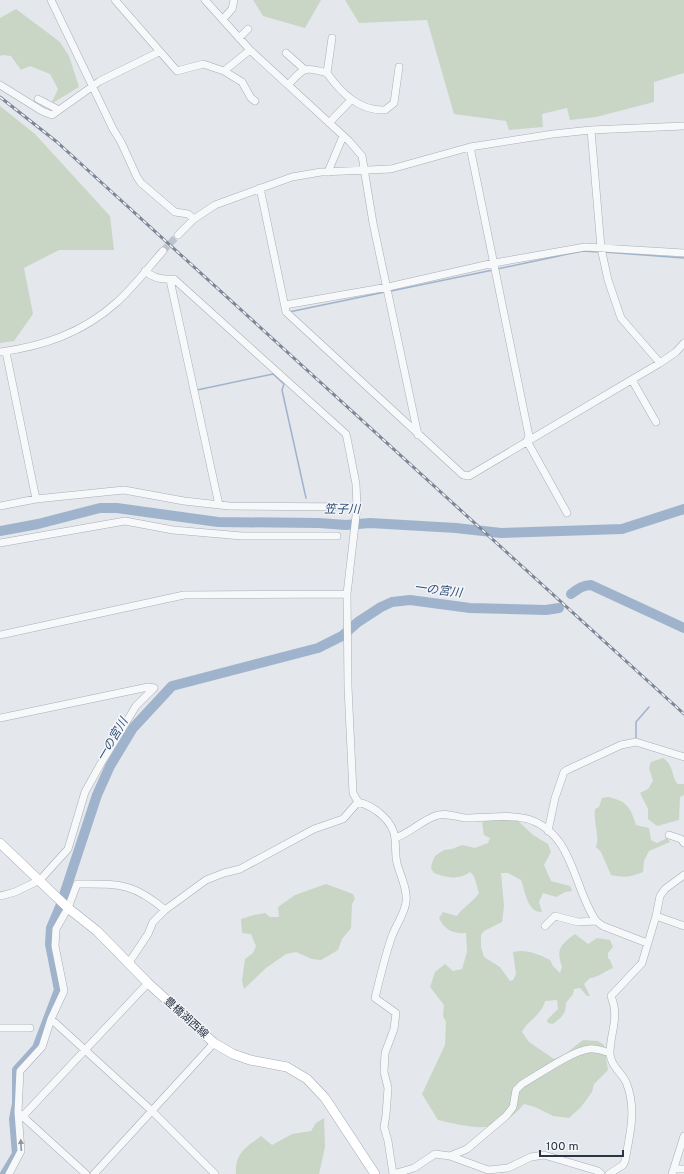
<svg xmlns="http://www.w3.org/2000/svg" width="684" height="1174" font-family="Overpass,'Noto Sans JP',sans-serif">
  <rect width="100%" height="100%" fill="#e4e7ec"/>
  <!-- green -->
  <path fill="#c9d6c5" d="M253,0H321L305,28L263,16Z
    M345,0H684V73L654,82V102L596,117L570,120L567,108L542,114L543,127L509,130L506,121L454,114L427,20L359,23Z
    M16,9L60,42L69,56L79,87L51,104L58,89L50,74L30,66L21,70L11,56L3,55L0,56V18Z
    M0,106L35,134L110,216L114,250H59L24,268L33,314L14,341L0,343Z
    M663,758C675,766 671,778 678,784H684V795L680,797L679,820L657,826L648,819V809L640,793L648,789L653,781L649,768L651,762Z
    M609,797C628,802 630,807 636,825L649,828L651,840L657,843L667,838L670,842L649,851L644,861L643,872C631,877 624,878 611,875L601,852L596,847C600,835 593,822 595,809L599,807L602,798Z
    M488,819L517,820L533,835L548,844L551,852L544,865L551,881L570,886L572,891L565,892L556,897L543,893L539,902L542,912C527,913 525,890 521,880L508,873H501L504,906L502,922L484,931L481,935V947L484,957L500,967L510,981L513,980L516,974L513,952C526,949 538,954 550,960L553,966L560,973L562,967C556,949 560,945 575,934L588,944L597,938L610,940L613,947L608,953V958L610,960L613,968C605,971 597,978 590,978L584,984L590,996H587L580,988L574,989L573,994L566,1003C566,1014 562,1017 553,1024L548,1023L547,1020L558,1009L557,1000L545,1001C542,1015 528,1020 522,1032L529,1042L554,1059L564,1055L583,1040L598,1041L604,1045L608,1070L594,1084L592,1092L581,1107L569,1118L553,1116L535,1107L524,1104C497,1136 474,1128 438,1120L422,1094L445,1045L446,1022L443,1016L444,1005L430,987L435,972L445,964L453,971L462,969L467,952L466,933C454,934 444,930 439,918L443,912L457,916C463,907 472,903 479,893L474,876L470,872C459,880 447,878 434,873L431,868L432,863L435,856L444,850L452,849L462,845L475,848L488,843L490,838L484,835L482,823Z
    M326,884L353,894L355,899L352,904L351,928L342,939L338,950L321,960L312,959L296,952L286,954L266,968L244,989L242,981L245,959L253,953L256,946L251,934L242,933L241,919L254,915L265,913L270,917H279L278,907L295,895Z
    M324,1118L325,1147L319,1174H236C235,1153 245,1148 261,1136L272,1145L292,1134L311,1131L316,1123Z"/>
  <g fill="none" stroke-linecap="round" stroke-linejoin="round">
    <!-- stream -->
    <path stroke="#9fb4cc" stroke-width="1.5" d="M604,252L684,258
      M558,256L583,251L598,252
      M497,269L559,256
      M391,291L493,270
      M289,312L385,292
      M197,390L273,374L284,384L282,390L306,498
      M636,740V722L649,707"/>
    <!-- river -->
    <path stroke="#9fb4cc" stroke-width="10" d="M0,531L38,524L100,508H117L218,522L319,523L346,525L370,523L456,528L501,533L622,529L684,509
      M571,594C578,589 583,585 591,585L684,628
      M5,1174L17,1154L14,1119L17,1104V1070L37,1048L59,990L50,944L51,928L60,907L97,795L110,766L133,728L172,686L318,648L342,636L358,622L381,607L392,602L410,600L470,608L546,610L559,608"/>
    <!-- minor-tunnel -->
    <path stroke="#bfc3cb" stroke-width="7" stroke-dasharray="7 3.5" stroke-linecap="butt" d="M163,251L178,235"/>
    <!-- minor casing -->
    <g stroke="#a9aeb7" stroke-width="8">
      <path id="minor" d="M51,0L113,129L121,142L137,177L141,183L175,212L188,214L194,219
        M115,0L177,71L203,64L224,71L250,50
        M205,0L250,50L349,141L362,156L373,223L418,435
        M223,19L232,9L234,0
        M239,38L248,29
        M286,53L304,69
        M224,71L242,82L251,98L255,101
        M327,73C341,93 359,111 385,110L394,103L399,67
        M0,85L42,111L52,115L100,81L159,52
        M288,85C304,68 304,66 327,73L332,38
        M38,99L59,110
        M329,123L351,100
        M591,130L601,248L608,280L621,318L660,363
        M470,147L529,436L527,441
        M328,172L343,136
        M260,188L286,312L463,475L469,476L660,363L676,352L684,343
        M178,235L194,219L215,205L292,177L321,172L391,169L470,147L553,134L591,130L684,126
        M145,271C153,278 164,280 174,279L336,425L346,434L347,438L356,484L357,507L347,594L348,687L353,793L358,802C374,806 394,821 395,839C396,847 395,855 397,863C400,875 408,890 406,902C405,913 396,925 392,936C385,956 380,977 375,998L396,1013L394,1029L385,1053L384,1072L388,1088L386,1115L384,1127L388,1141L393,1174
        M170,280L219,505
        M285,305L388,287L494,263L585,247L684,253
        M0,352C44,346 82,333 116,303C133,288 148,268 163,251
        M6,352L36,499
        M632,380L656,422
        M527,441L567,513
        M0,506L36,499L124,490L184,501L229,506L357,507
        M0,543L125,521L173,530L242,536H337
        M0,635L184,595L347,594
        M0,718L148,687L154,688
        M548,831L555,798L564,772L567,770L621,745L636,742L684,757
        M669,835L681,839L684,843
        M395,838C410,833 421,821 435,816C445,812 456,817 465,818C503,818 534,807 560,843C576,867 580,897 596,921L603,926L647,943
        M0,896L15,892L40,880L68,849L85,792L100,765L136,706L154,688
        M656,916L684,926
        M545,926L555,916L578,922L596,921
        M128,964L148,934L153,922L165,910L206,880L224,873L240,869L314,829L343,819L358,802
        M51,1019L152,1111L215,1174
        M0,1028H30
        M20,1114L86,1174
        M23,1116L148,983
        M450,1156L467,1149L506,1116L513,1107L516,1090L522,1084C538,1075 572,1051 589,1049C596,1048 603,1051 610,1053
        M674,1169H684
        M9,1174L21,1151L18,1112L20,1071L42,1047L51,1019L64,991L55,946L56,929L68,908L77,884C118,884 132,882 165,910
        M94,1174L214,1043
        M393,1174L414,1168L435,1154L450,1156L488,1170L508,1168L531,1157L544,1155L598,1171L601,1174
        M609,1174L623,1165L625,1161C630,1134 637,1108 626,1082C621,1072 610,1065 610,1053C610,1032 620,1018 611,996L642,963L656,916L660,896L665,889L684,875
        M672,1174L684,1136"/>
    </g>
    <!-- major casing -->
    <g stroke="#a3abb8" stroke-width="10">
      <path id="major" d="M0,843L68,908L97,931L148,983L214,1043L233,1054L250,1060L287,1067L307,1079L325,1098L375,1174"/>
    </g>
    <!-- minor -->
    <use href="#minor" stroke="#f7f8fa" stroke-width="7"/>
    <!-- major -->
    <use href="#major" stroke="#fff" stroke-width="9"/>
    <!-- rail casing -->
    <g stroke="#7d8696" stroke-width="3">
      <path id="rail" d="M0,97L57,142L684,714"/>
    </g>
    <!-- rail -->
    <use href="#rail" stroke="#f4f6f9" stroke-width="1.5" stroke-dasharray="4.5" stroke-linecap="butt"/>
  </g>
  <!-- one-way arrows -->
  <defs><path id="oneway-solid" d="M-6-.8H1V-3.2L6.5 0L1 3.2V.8H-6Z"/></defs>
  <use fill="#9196a0" href="#oneway-solid" transform="translate(21 1145) rotate(-93)"/>
  <g text-anchor="middle" dominant-baseline="central" stroke-width="3" stroke-linejoin="round" paint-order="stroke">
    <!-- street labels -->
    <g font-size="11" fill="#2b3445" stroke="#f4f6f9">
      <text transform="translate(186 1018) rotate(42)">豊橋湖西線</text>
    </g>
    <!-- water labels -->
    <g font-size="12" font-style="italic" fill="#34527a" stroke="#f4f6f9">
      <text transform="translate(342 510) rotate(1)">笠子川</text>
      <text transform="translate(438 591) rotate(7)">一の宮川</text>
      <text transform="translate(113 740) rotate(-59)">一の宮川</text>
    </g>
  </g>
  <!-- scale -->
  <path d="M540 1150v6h83v-6" fill="none" stroke="#2b3445" stroke-width="2"/>
  <text x="546" y="1150" font-size="12" fill="#2b3445" stroke="#f4f6f9" stroke-width="3" paint-order="stroke">100 m</text>
</svg>
